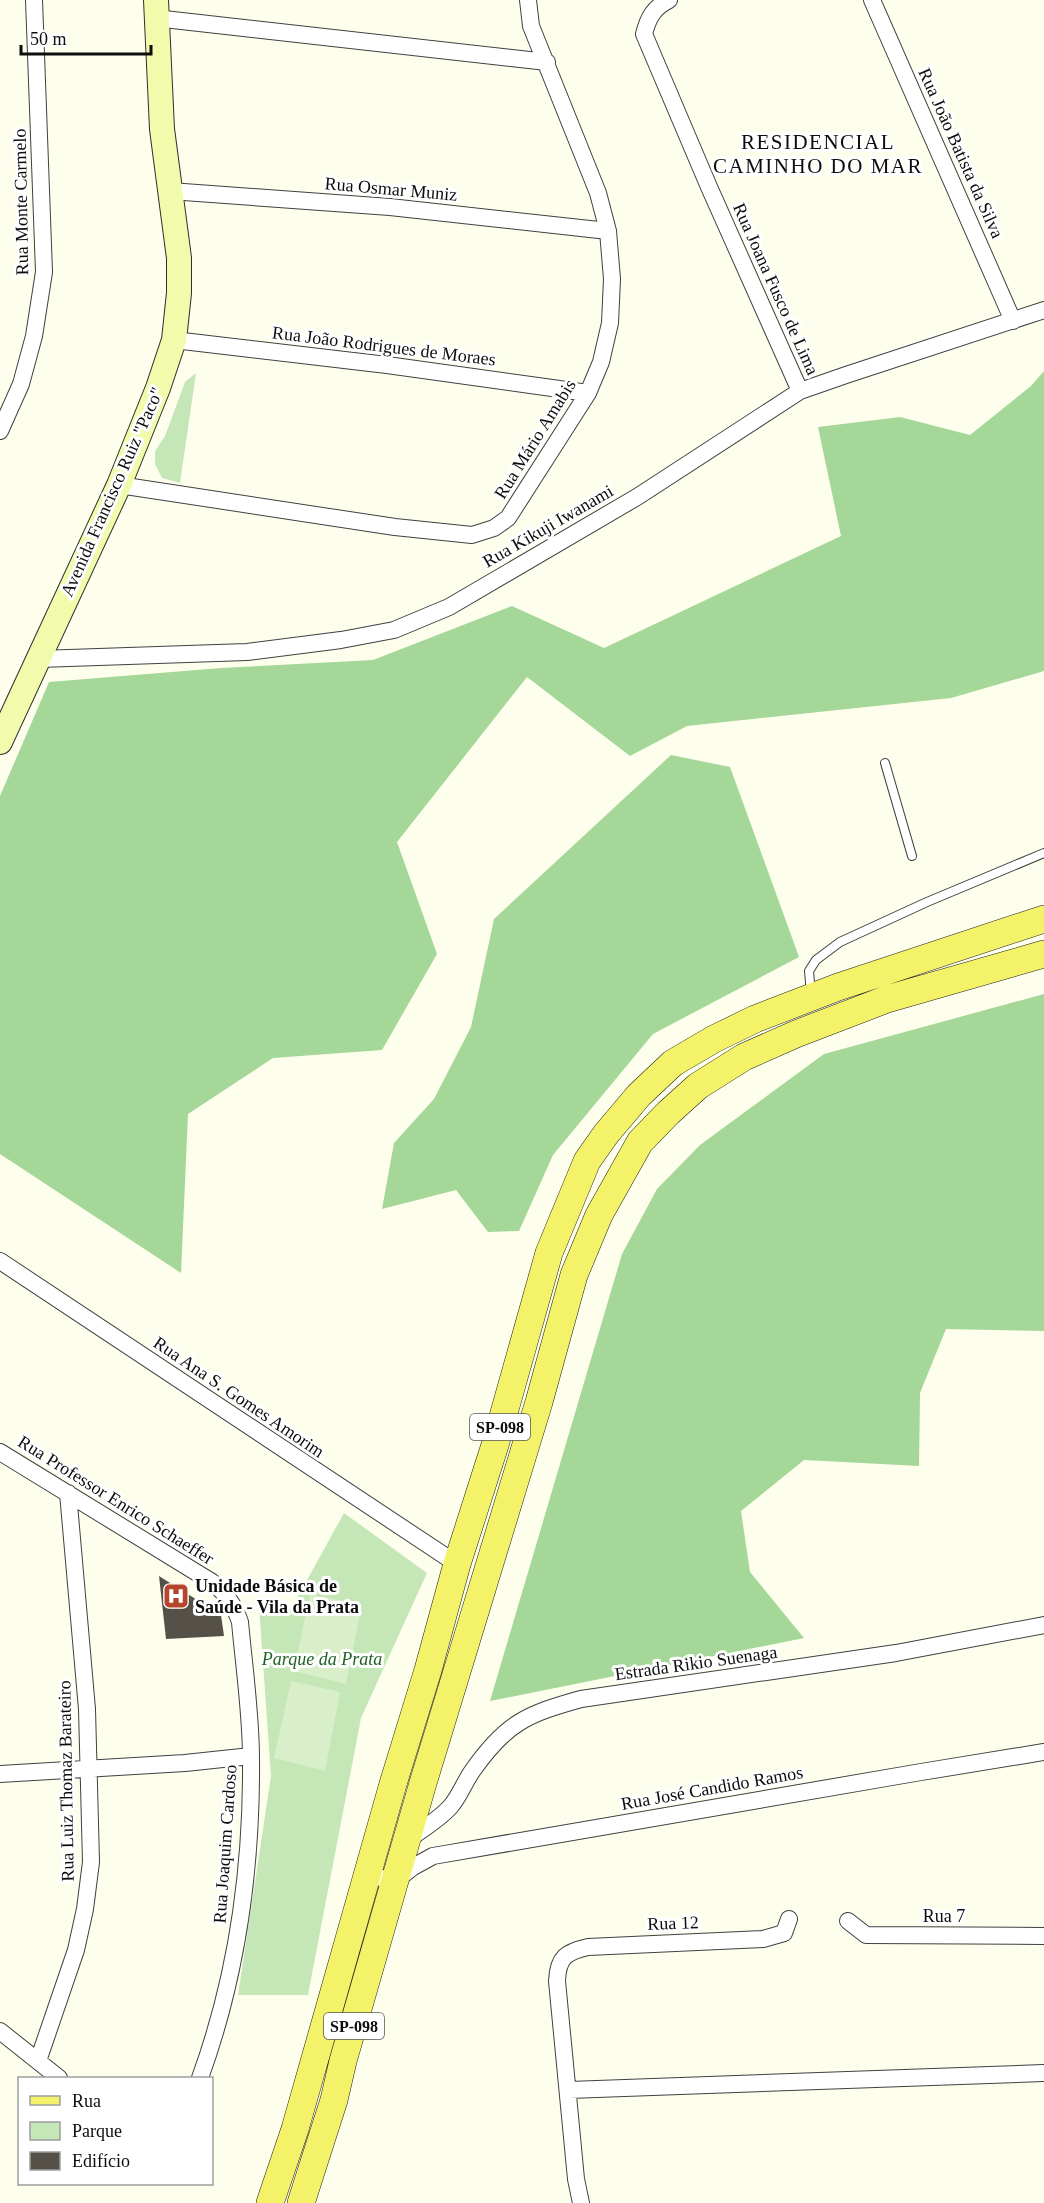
<svg xmlns="http://www.w3.org/2000/svg" width="1044" height="2203" font-family="'Times New Roman',serif">
  <rect width="100%" height="100%" fill="#fefeed"/>
  <!-- green -->
  <path fill="#c5e7b8" d="M196,373L180,483L162,478L155,464V451L165,436L185,382Z
    M344,1513L427,1573L361,1718L308,1995H238L271,1776L259,1606L291,1609Z"/>
  <!-- forest -->
  <path fill="#a5d798" d="M1044,371V671L951,698L687,726L630,756L527,677L397,842L437,954L382,1050L273,1058L188,1114L181,1273L0,1154V796L49,682L221,668L373,660L512,606L604,648L841,536L818,427L900,417L970,435L1031,386Z
    M671,755L730,767L799,957L653,1034L553,1155L519,1231L488,1232L456,1190L382,1209L394,1143L434,1099L471,1027L494,919Z
    M1044,994V1331L946,1329L920,1393L919,1466L804,1460L741,1511L750,1572L804,1638L490,1701L622,1254L657,1189L700,1145L824,1054Z"/>
  <!-- pitch -->
  <path fill="#d9efca" d="M310,1595L362,1604L346,1684L294,1671Z
    M291,1681L340,1692L325,1771L274,1758Z"/>
  <!-- building -->
  <path fill="#555149" d="M159,1576L221,1615L224,1636L166,1639Z"/>
  <g fill="none" stroke-linecap="round" stroke-linejoin="round">
    <!-- lane casing -->
    <g stroke="#404040" stroke-width="10">
      <path id="lane" d="M885,763L912,856
        M811,994L809,971L816,960L840,942L927,902L1044,853"/>
    </g>
    <!-- street casing -->
    <g stroke="#404040" stroke-width="18">
      <path id="street" d="M669,0C654,7 648,18 644,34L709,187L800,391
        M872,0L1013,321
        M155,18L547,62
        M170,191L390,207L608,231
        M174,340L387,365L588,393
        M0,431L21,384L34,336L44,272L34,0
        M119,485L395,527L472,535L494,528L508,518L588,393L601,362L610,323L612,279L608,231L598,193L531,26L528,0
        M39,659L247,652L341,640L394,630L449,607L637,497L800,391L846,375L1044,310
        M0,1261L457,1564
        M0,1452L212,1582C226,1594 234,1604 240,1622C244,1667 251,1713 251,1759C252,1868 237,1976 200,2078
        M0,1774L185,1763L251,1756
        M408,1840C422,1829 440,1819 451,1806C460,1795 465,1781 473,1770C506,1723 527,1714 581,1699L896,1653L1044,1625
        M368,1874L394,1882L413,1867L433,1856L921,1772L1044,1752
        M848,1921L866,1935L1044,1936
        M0,2031L59,2078
        M38,2061L76,1950L85,1909L91,1862L87,1709L68,1493
        M569,2090L1044,2073
        M581,2203L576,2179L557,1981C558,1957 566,1952 588,1947L763,1939L784,1933L789,1919"/>
    </g>
    <!-- secondary casing -->
    <g stroke="#2f2f2f" stroke-width="26">
      <path id="secondary" d="M0,742L119,485L158,388L174,340L179,293V258L162,129L156,0"/>
    </g>
    <!-- primary casing -->
    <g stroke="#1e1e1e" stroke-width="28">
      <path id="primary" d="M270,2203L295,2129L393,1784L428,1670L457,1564L495,1445L549,1253L587,1161L606,1134L639,1095L673,1063L714,1039L755,1019L838,987L1044,919
        M301,2203L334,2100L343,2061L423,1783L539,1402L574,1275L599,1215L640,1142L668,1113L698,1086L744,1057L796,1034L887,999L1044,954"/>
    </g>
    <!-- lane -->
    <use href="#lane" stroke="#fff" stroke-width="8"/>
    <!-- street -->
    <use href="#street" stroke="#fff" stroke-width="16"/>
    <!-- secondary -->
    <use href="#secondary" stroke="#f1fbab" stroke-width="24"/>
    <!-- primary -->
    <use href="#primary" stroke="#f3f269" stroke-width="27"/>
  </g>
  <!-- icons -->
  <defs>
    <g id="hospital-square" transform="scale(1.35)"><rect x="-9" y="-9" width="18" height="18" rx="4" fill="#b6452b" stroke="#fff"/><path d="M-5-5h3v3.5h4V-5h3V5h-3V1.5h-4V5h-3Z" fill="#fff"/></g>
  </defs>
  <g fill-rule="evenodd">
    <use href="#hospital-square" x="176" y="1596"/>
  </g>
  <g text-anchor="middle" dominant-baseline="central" stroke-width="6" stroke-linejoin="round" paint-order="stroke">
    <!-- shield labels -->
    <g fill="#fff" stroke="#565656" stroke-width="1.5">
      <rect x="470" y="1414" width="60" height="26" rx="4.5"/>
      <rect x="324" y="2013" width="60" height="26" rx="4.5"/>
    </g>
    <g font-size="16" font-weight="bold" fill="#0d0d0d">
      <text x="500" y="1427">SP-098</text>
      <text x="354" y="2026">SP-098</text>
    </g>
    <!-- street labels -->
    <g font-size="18" fill="#0d0d0d" stroke="#fff">
      <text transform="translate(961 153) rotate(66)">Rua João Batista da Silva</text>
      <text transform="translate(391 189) rotate(5)">Rua Osmar Muniz</text>
      <text transform="translate(21 202) rotate(-91)">Rua Monte Carmelo</text>
      <text transform="translate(776 289) rotate(66)">Rua Joana Fusco de Lima</text>
      <text transform="translate(384 346) rotate(7)">Rua João Rodrigues de Moraes</text>
      <text transform="translate(535 439) rotate(-58)">Rua Mário Amabis</text>
      <text transform="translate(112 492) rotate(-66)">Avenida Francisco Ruiz "Paco"</text>
      <text transform="translate(548 526) rotate(-30)">Rua Kikuji Iwanami</text>
      <text transform="translate(239 1397) rotate(34)">Rua Ana S. Gomes Amorim</text>
      <text transform="translate(116 1500) rotate(32)">Rua Professor Enrico Schaeffer</text>
      <text transform="translate(696 1663) rotate(-8)">Estrada Rikio Suenaga</text>
      <text transform="translate(66 1781) rotate(-91)">Rua Luiz Thomaz Barateiro</text>
      <text transform="translate(712 1788) rotate(-10)">Rua José Candido Ramos</text>
      <text transform="translate(225 1844) rotate(-86)">Rua Joaquim Cardoso</text>
      <text x="944" y="1916">Rua 7</text>
      <text transform="translate(673 1923) rotate(-2)">Rua 12</text>
    </g>
    <!-- poi labels -->
    <g font-size="18" font-weight="bold" fill="#0d0d0d" stroke="#fff" text-anchor="start">
      <text x="195" y="1586">Unidade Básica de<tspan x="195" dy="21">Saúde - Vila da Prata</tspan></text>
    </g>
    <!-- park labels -->
    <g font-size="18" font-style="italic" fill="#206122" stroke="#fff">
      <text x="322" y="1659">Parque da Prata</text>
    </g>
    <!-- quarter labels -->
    <g font-size="21" letter-spacing="1.5" fill="#0d0d0d" stroke="#fff">
      <text x="818" y="142">RESIDENCIAL<tspan x="818" dy="24">CAMINHO DO MAR</tspan></text>
    </g>
  </g>
  <!-- legend -->
  <rect x="18" y="2077" width="195" height="108" fill="#ffffff" stroke="#9e9e9e" stroke-width="1.5"/>
  <rect x="30" y="2096" width="30" height="9" fill="#f3f269" stroke="#9e9e9e" stroke-width="1.5"/>
  <text x="72" y="2107" font-size="18" fill="#0d0d0d">Rua</text>
  <rect x="30" y="2122" width="30" height="18" fill="#c5e7b8" stroke="#9e9e9e" stroke-width="1.5"/>
  <text x="72" y="2137" font-size="18" fill="#0d0d0d">Parque</text>
  <rect x="30" y="2152" width="30" height="18" fill="#555149" stroke="#9e9e9e" stroke-width="1.5"/>
  <text x="72" y="2167" font-size="18" fill="#0d0d0d">Edifício</text>
  <!-- scale -->
  <path d="M21 45v9h130v-9" fill="none" stroke="#0d0d0d" stroke-width="3"/>
  <text x="30" y="45" font-size="18" fill="#0d0d0d" stroke="#ffffff" stroke-width="4.5" paint-order="stroke">50 m</text>
</svg>
